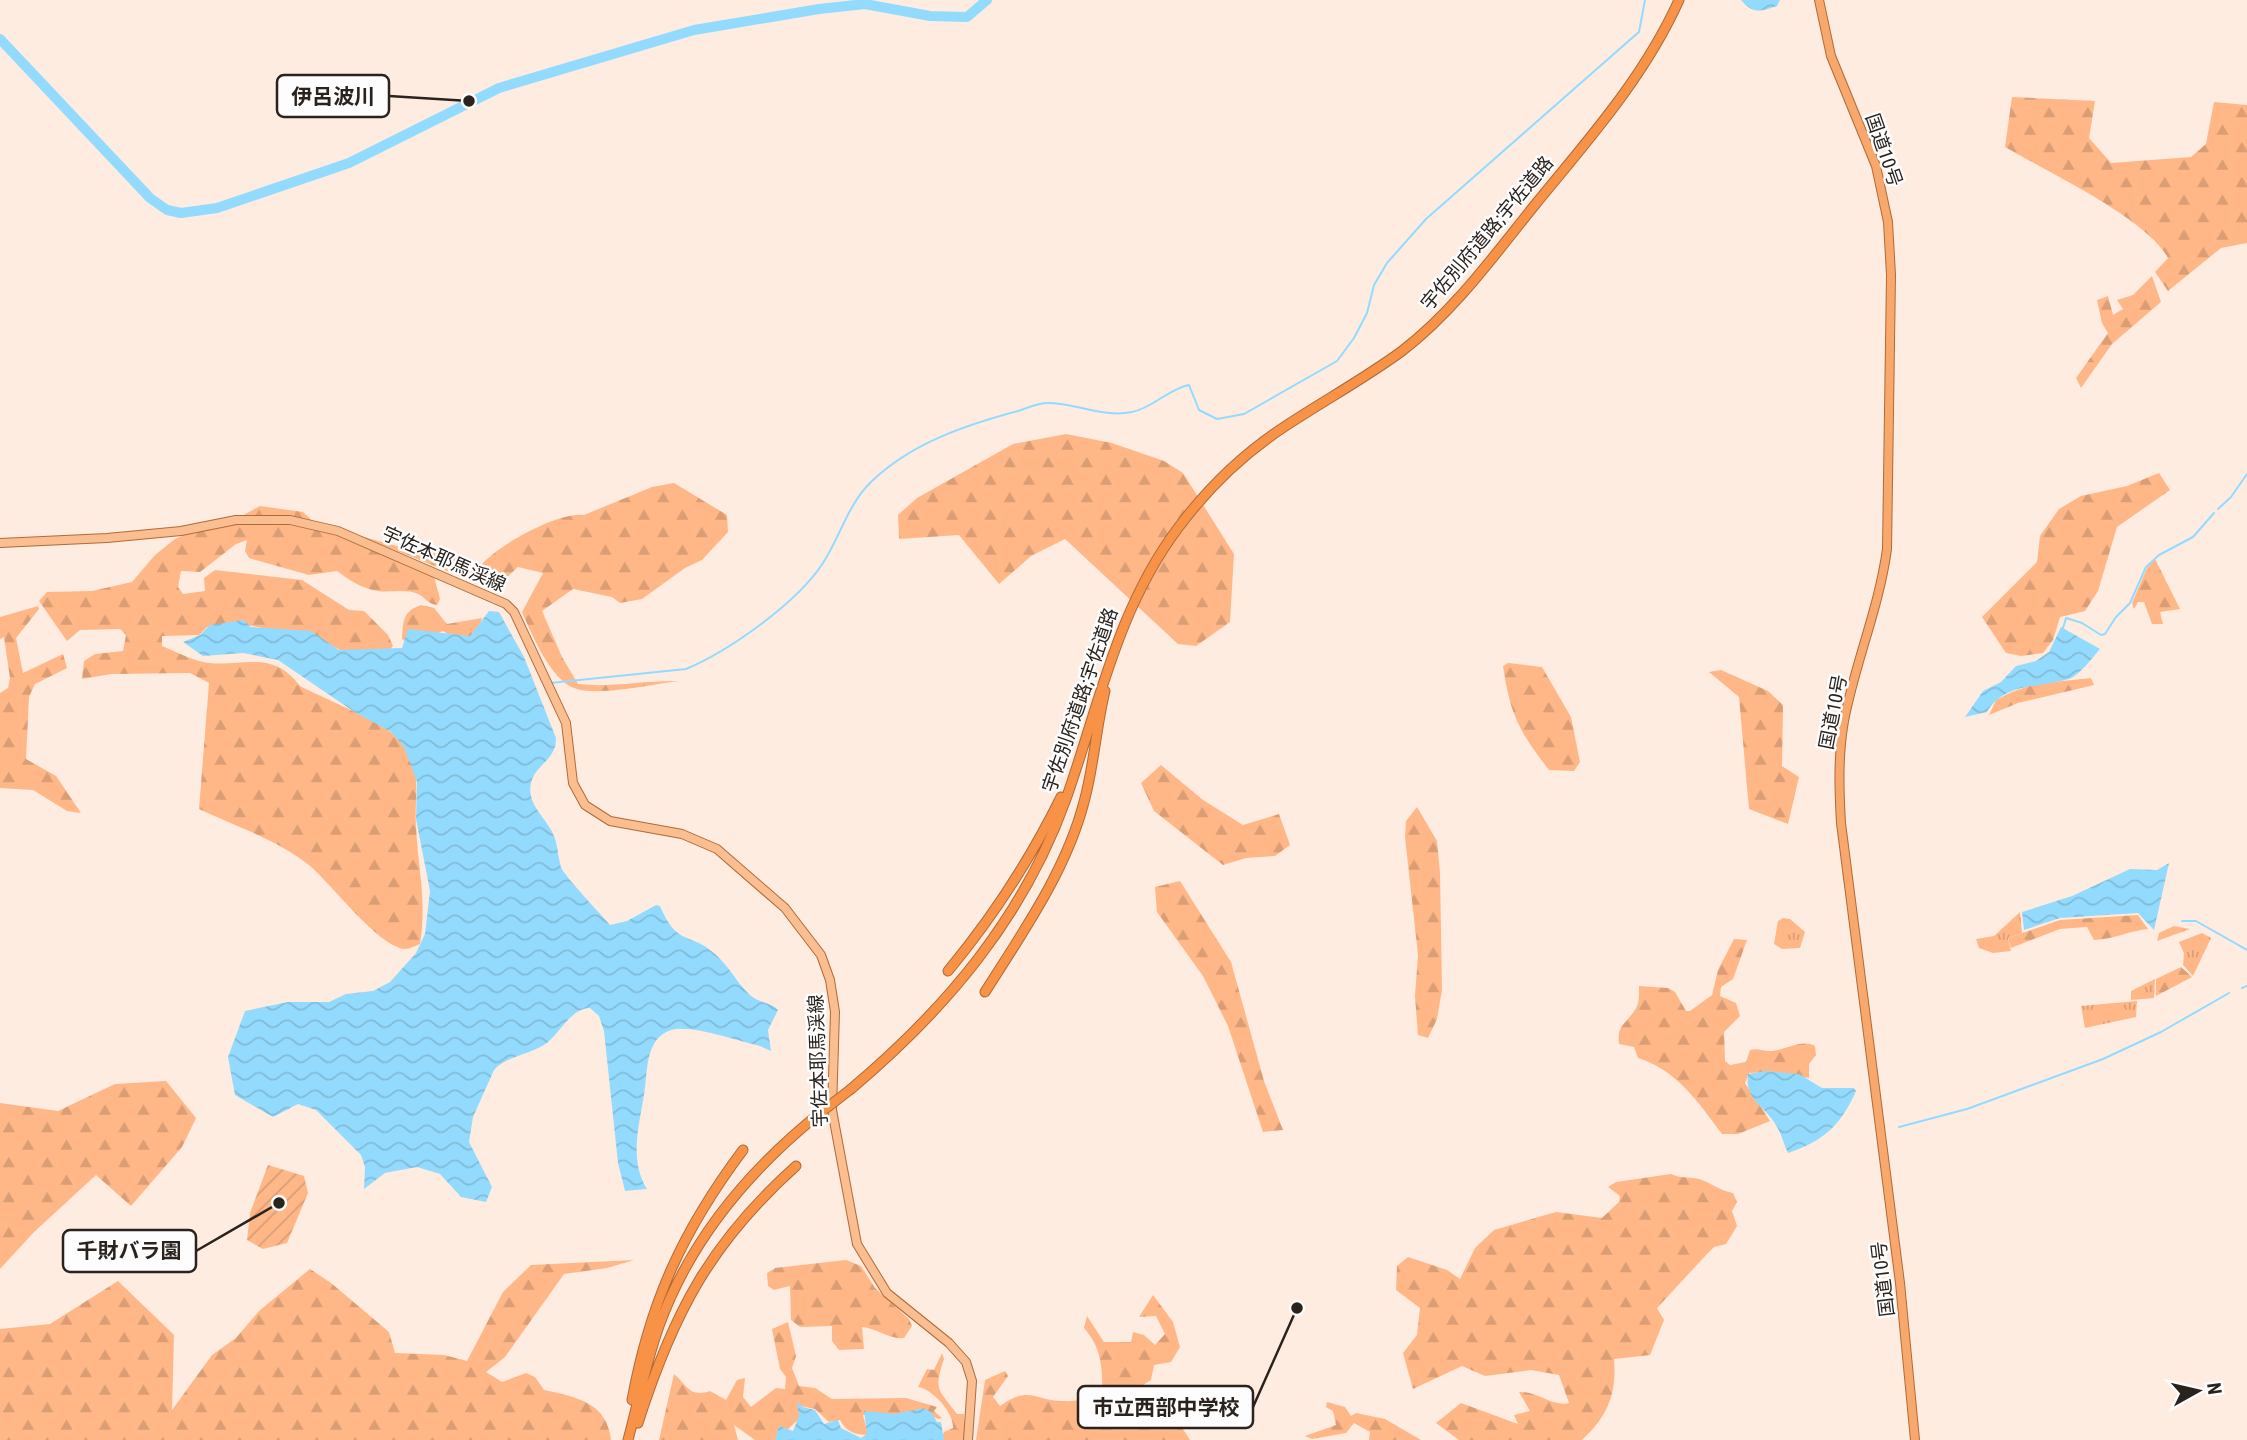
<svg xmlns="http://www.w3.org/2000/svg" width="2247" height="1440" font-family="'Roboto Condensed','Noto Sans JP',sans-serif">
  <defs>
    <pattern id="grass-tufts" width="24" height="20" patternUnits="userSpaceOnUse" patternTransform="scale(1.75)"><rect width="24" height="20" fill="#ffb787"/><path d="M3 7l-1-3M5 7V3M7 7l1-3M15 17l-1-3M17 17v-4M19 17l1-3" fill="none" stroke="#db9d74"/></pattern>
    <pattern id="forest-firs" width="22" height="20" patternUnits="userSpaceOnUse" patternTransform="scale(1.75)"><rect width="22" height="20" fill="#ffb787"/><path d="M5 1l3.5 6h-7zM16 11l3.5 6h-7z" fill="#db9d74"/></pattern>
    <pattern id="garden-furrows" width="10" height="10" patternUnits="userSpaceOnUse" patternTransform="scale(1.75)"><rect width="10" height="10" fill="#ffb787"/><path d="M-1 1l2-2M0 10L10 0M9 11l2-2" fill="none" stroke="#db9d74"/></pattern>
    <pattern id="water-waves" width="16" height="10" patternUnits="userSpaceOnUse" patternTransform="scale(1.75)"><rect width="16" height="10" fill="#93dbfe"/><path d="M0 5q4-4 8 0t8 0" fill="none" stroke="#7fbcd9"/></pattern>
  </defs>
  <rect width="100%" height="100%" fill="#feece1"/>
  <!-- grass -->
  <path fill="url(#grass-tufts)" d="M2020,912L2022,933L2008,938L2011,951L1993,953L1979,948L1976,939L1994,936Z
    M1783,918L1790,919L1805,932L1800,948L1782,949L1774,944L1778,921Z
    M2202,933L2211,938L2193,976L2183,965L2184,953L2179,942Z
    M2155,979L2154,998L2131,1000V991Z
    M2137,1001L2136,1017L2085,1028L2081,1006Z"/>
  <!-- forest -->
  <path fill="url(#forest-firs)" d="M2012,97L2095,101L2089,138L2111,163L2191,157L2206,144L2214,102L2247,105V243L2221,248L2168,291L2155,272L2168,258C2148,219 2046,171 2005,147Z
    M2152,276L2161,302L2112,344L2081,388L2076,378L2108,333L2102,323L2097,300L2108,296L2113,315L2123,309L2117,300L2133,295Z
    M1066,434L1112,443L1164,461L1183,473L1234,554L1230,622L1196,646L1178,644L1065,539L1031,556L999,584L959,535L899,539L898,515L917,498L1013,444Z
    M2159,473L2170,490L2117,527L2098,591L2085,611L2060,617L2053,640L2043,653L2021,656L2006,653L1982,617L2037,562L2040,536L2059,509L2081,496L2127,486Z
    M674,483L727,515L728,532L702,560L685,568L642,599L620,603L612,597L573,589L542,611L562,657L578,684C612,688 645,680 679,681C653,684 597,697 574,688C550,679 532,634 522,612L543,573L518,567L503,581L501,574L491,583L480,566C497,546 558,511 584,515L652,487Z
    M260,506L303,512L319,527L434,576L440,599L437,605C428,604 426,598 418,594C405,588 391,593 378,591C363,589 349,580 337,571L309,575L249,558L245,551L247,540L236,544L200,572L181,571L178,587L183,594L205,591L204,578L215,570L302,580L349,610L364,611L388,635L393,646L386,654L342,651L321,640L243,624L207,627L199,635L162,636V646C174,651 190,659 203,662C240,669 271,647 300,686C323,698 390,725 403,743C423,769 414,797 416,826C418,870 427,900 420,944C415,946 409,949 405,949C378,947 330,882 309,865C278,840 235,826 199,809L209,683L190,673L111,674L82,679L84,661L95,654L123,651L126,635L120,629L80,630L67,641L39,601L47,592L92,591L132,582L155,555L175,539L191,532L229,523Z
    M357,535L400,547L465,556L477,576L472,581Z
    M2155,559L2180,609L2160,612L2163,624H2152L2144,602H2138L2134,609L2132,603L2147,568Z
    M421,605L434,608L447,624L482,618L476,638L461,642L443,631L409,644L402,639C403,621 403,611 421,605Z
    M38,606L39,609L16,638L23,673L63,654L67,668L35,684L29,697L26,759L56,776L81,813L67,811L33,790L0,788V693L8,688L10,678L4,637L0,639V617Z
    M1508,663L1542,667L1571,717L1580,762L1574,771L1549,770C1519,731 1510,714 1503,666Z
    M1721,670L1768,691L1783,705L1782,766L1799,777L1788,824L1749,809L1739,697L1709,672Z
    M2091,678L2094,685L2018,703L1989,715L1996,700L2012,692L2035,684Z
    M1161,765L1203,800L1243,825L1279,814L1290,845L1275,856L1246,858L1223,865L1154,811L1141,783Z
    M1417,807L1437,841L1440,873L1442,990L1437,1019L1428,1038L1418,1035L1415,996L1418,955L1405,837L1406,821Z
    M1180,881L1231,962L1264,1081L1283,1130L1263,1132L1228,1026L1203,976L1157,912L1155,887Z
    M2138,915L2148,929C2128,931 2115,939 2094,940L2087,927L2060,929L2011,948L2008,938L2060,920Z
    M2174,926L2190,929L2157,941L2159,933Z
    M1734,939L1747,940L1733,979L1721,987L1720,996L1736,1003L1740,1016L1724,1032L1725,1061L1730,1065L1746,1062L1750,1050C1758,1048 1760,1050 1768,1051C1784,1052 1800,1038 1815,1046L1816,1055L1809,1064V1078L1766,1072L1749,1073L1745,1083L1770,1121L1738,1134H1722C1698,1102 1677,1070 1638,1058L1634,1047L1619,1044C1617,1027 1623,1026 1632,1014C1640,1005 1639,996 1639,986L1668,988L1675,992L1686,1011H1690L1712,995L1718,970Z
    M2181,967L2192,977L2156,996V979Z
    M166,1081L196,1118L182,1147L131,1206L96,1175L34,1232L0,1269V1103L58,1111L115,1084Z
    M1671,1174C1680,1178 1685,1177 1693,1178C1707,1179 1719,1191 1733,1193L1737,1202L1732,1211L1737,1226L1726,1244L1714,1247L1707,1254L1657,1308L1664,1320L1650,1355L1614,1359C1617,1393 1608,1416 1582,1440H1459L1436,1423L1461,1403L1518,1424L1514,1415L1530,1411L1519,1392C1538,1391 1551,1407 1569,1403L1559,1375L1531,1370L1485,1376L1462,1366L1413,1389L1403,1353L1417,1335L1420,1308L1396,1290L1397,1266L1408,1257L1447,1270L1460,1279L1475,1248L1494,1230L1556,1212L1602,1218L1619,1202L1620,1196L1608,1187L1616,1182Z
    M634,1260L607,1268L564,1274L505,1357L486,1372L502,1382L526,1373L535,1377L544,1390C576,1397 607,1402 611,1440H0V1329L50,1324L118,1281L174,1335L172,1410L212,1355L236,1338L259,1311L310,1269L331,1283L389,1332L395,1353L444,1355L467,1361L503,1292L531,1265Z
    M846,1260L861,1266L875,1288L909,1319L912,1326L904,1338C890,1340 877,1328 862,1327L864,1349L839,1350L832,1341V1326L800,1327L791,1320L790,1286L774,1290L768,1286L767,1273L775,1268Z
    M1153,1295L1173,1322L1180,1347L1171,1362L1154,1365L1151,1380L1135,1390L1140,1404C1166,1411 1177,1417 1190,1440H976L985,1380L1005,1371L1008,1376L993,1397L1000,1406C1030,1385 1032,1400 1063,1401C1075,1402 1090,1398 1102,1396C1103,1370 1102,1348 1084,1328L1087,1316L1104,1342H1131L1133,1332L1144,1335L1155,1345L1165,1334L1156,1316L1139,1317Z
    M788,1322L796,1356L792,1368L799,1386L815,1388L832,1399L906,1398L937,1407L934,1411L942,1418L938,1419L921,1410L899,1417L863,1415L868,1435C856,1435 846,1432 840,1420L829,1422L815,1409L801,1406L800,1418L788,1429L780,1428L779,1440H755L734,1425L738,1440H659L674,1374C687,1385 689,1398 710,1391L726,1400L737,1380L745,1378L743,1397L751,1407L776,1388L785,1389L786,1377L780,1369L772,1329Z
    M942,1353L944,1359C933,1392 939,1389 957,1414H964L965,1440H941L944,1432L953,1428C954,1412 932,1389 918,1387L927,1369L934,1370Z
    M1327,1402L1345,1407L1351,1416L1356,1413L1385,1419L1421,1440H1369L1370,1432L1354,1423L1346,1433L1312,1439L1305,1436L1336,1425L1333,1411L1326,1407Z"/>
  <!-- garden -->
  <path fill="url(#garden-furrows)" d="M268,1165L304,1176L308,1193L287,1243L263,1249L247,1240L250,1213Z"/>
  <!-- water -->
  <path fill="url(#water-waves)" d="M1741,0H1780L1777,6C1760,12 1753,14 1741,0Z
    M489,611L499,612L524,657L556,738C557,759 535,765 531,783C526,805 547,818 554,836C558,846 558,857 561,867C564,876 602,915 610,925L627,921L656,905L660,906C678,948 690,931 715,954C729,966 737,983 750,995C758,1003 771,1002 778,1010L768,1030L771,1051L760,1046C738,1041 691,1024 671,1030C644,1039 648,1073 644,1095C639,1126 629,1160 647,1189L625,1191L618,1163L604,1031L599,1016L590,1008C572,1008 561,1031 548,1042C532,1055 507,1055 494,1070L473,1117L469,1142L492,1187L486,1202L461,1197L440,1174L417,1167L385,1173L364,1189L365,1167L361,1155L316,1110L298,1104L273,1117L235,1095L228,1057L245,1011L288,1002H329L346,994L373,991L390,982L416,953L425,934L430,891L416,819L417,782L404,747L391,732L356,713L278,660L243,653L203,656L183,642L200,635L210,625L244,620L251,627L311,631L339,650L402,648L408,629L470,636Z
    M2061,627L2100,649C2092,658 2080,675 2069,679C2039,688 2005,682 1987,712L1965,717L1983,691L2001,682L2016,666L2036,661L2049,652Z
    M2169,863L2154,930L2138,913L2060,918L2024,930L2022,912L2072,896L2130,869L2157,870Z
    M1765,1071L1799,1074L1822,1088H1854L1856,1091C1841,1125 1824,1141 1788,1153C1784,1145 1782,1135 1777,1127C1767,1107 1744,1101 1748,1074Z
    M797,1401L803,1407L815,1410L824,1424L838,1420L841,1428L861,1438L867,1434L864,1411L894,1414L924,1408L932,1413L937,1422H941L944,1440H775L779,1426L793,1431L799,1416Z"/>
  <g fill="none" stroke-linecap="round" stroke-linejoin="round">
    <!-- stream -->
    <path stroke="#93dbfe" stroke-width="2" d="M2218,509L2231,497L2247,474
      M2063,628L2066,618L2082,623L2101,635L2105,634L2116,617L2130,603L2146,567L2159,555L2193,537L2214,513
      M550,683L686,669C729,651 797,603 823,563C840,537 848,504 871,482C911,443 966,425 1018,411C1028,408 1037,403 1048,403C1076,403 1104,418 1132,412C1153,408 1168,389 1189,385L1199,410L1217,419L1244,414L1337,361L1354,338L1367,313L1374,285L1387,263L1426,219L1632,38L1639,32L1645,0
      M2182,921H2196L2247,950
      M2242,988L2247,986
      M1899,1127L1967,1109L2103,1059L2161,1032L2229,993"/>
    <!-- river -->
    <path stroke="#93dbfe" stroke-width="10" d="M0,39L150,198L167,210L181,213L217,208L349,163L499,88L694,30L819,9L865,4L930,16L967,17L987,0"/>
    <!-- primary casing -->
    <g stroke="#af6b38" stroke-width="10">
      <path id="primary" d="M0,543L107,538L181,531L236,520H290L338,531L506,604L514,612L566,723L573,783L585,805L610,821L682,834L717,849L785,908L821,955L830,980L835,1012L832,1110L857,1244L887,1293L949,1343L966,1362L972,1381L968,1440"/>
    </g>
    <!-- trunk casing -->
    <g stroke="#af6b38" stroke-width="10">
      <path id="trunk" d="M1819,0L1831,56L1876,166L1888,222L1891,275L1887,549C1879,608 1855,663 1844,721C1838,755 1839,789 1841,823L1900,1283L1915,1440"/>
    </g>
    <!-- motorway casing -->
    <g stroke="#af6b38" stroke-width="11">
      <path id="motorway" d="M948,971C993,917 1030,860 1061,797
        M985,992C1023,932 1066,871 1084,802C1094,766 1096,728 1105,691
        M851,1089C946,1009 1024,917 1066,799C1099,706 1117,609 1178,528C1207,489 1243,454 1284,427C1323,401 1364,379 1402,351C1454,311 1493,257 1534,206C1587,141 1644,78 1679,0
        M632,1400C650,1302 683,1230 743,1150
        M638,1423C673,1314 710,1243 796,1166
        M628,1440C638,1402 646,1363 659,1326C690,1240 749,1170 820,1113"/>
    </g>
    <!-- primary -->
    <use href="#primary" stroke="#fabe91" stroke-width="8"/>
    <!-- trunk -->
    <use href="#trunk" stroke="#f8a86c" stroke-width="8"/>
    <!-- motorway -->
    <use href="#motorway" stroke="#f79247" stroke-width="9"/>
    <!-- motorway-bridge casing -->
    <g stroke="#af6b38" stroke-width="11" stroke-linecap="butt">
      <path id="motorway-bridge" d="M820,1113L851,1089"/>
    </g>
    <!-- motorway-bridge -->
    <use href="#motorway-bridge" stroke="#f79247" stroke-width="9"/>
  </g>
  <g text-anchor="middle" dominant-baseline="central" stroke-width="5" stroke-linejoin="round" paint-order="stroke">
    <!-- street labels -->
    <g font-size="19" fill="#2a221d" stroke="#fdfdfd">
      <text transform="translate(1884 150) rotate(71)">国道10号</text>
      <text transform="translate(1487 233) rotate(-50)">宇佐別府道路;宇佐道路</text>
      <text transform="translate(444 559) rotate(24)">宇佐本耶馬渓線</text>
      <text transform="translate(1080 700) rotate(-71)">宇佐別府道路;宇佐道路</text>
      <text transform="translate(1833 712) rotate(-79)">国道10号</text>
      <text transform="translate(818 1061) rotate(-92)">宇佐本耶馬渓線</text>
      <text transform="translate(1883 1279) rotate(-97)">国道10号</text>
    </g>
  </g>
  <!-- callouts -->
  <path fill="none" stroke="#2a221d" stroke-width="2.5" d="M469 101L389 96M279 1203L196 1251M1297 1308L1253 1407"/>
  <g fill="#2a221d" stroke="#fdfdfd" stroke-width="2.5">
    <circle cx="469" cy="101" r="7"/>
    <circle cx="279" cy="1203" r="7"/>
    <circle cx="1297" cy="1308" r="7"/>
  </g>
  <g fill="#fdfdfd" stroke="#2a221d" stroke-width="2.5">
    <rect x="277" y="75" width="112" height="42" rx="7"/>
    <rect x="63" y="1230" width="133" height="42" rx="7"/>
    <rect x="1078" y="1386" width="175" height="42" rx="7"/>
  </g>
  <g font-size="21" text-anchor="middle" font-weight="bold" fill="#2a221d">
    <text x="333" y="104">伊呂波川</text>
    <text x="129" y="1258">千財バラ園</text>
    <text x="1166" y="1415">市立西部中学校</text>
  </g>
  <!-- north arrow -->
  <g transform="translate(2198 1391) rotate(82)" stroke="#fdfdfd" stroke-width="5" paint-order="stroke">
  <path d="M0-5L12 26L0 18L-12 26Z" fill="#2a221d"/>
  <text y="-10" font-size="19" font-weight="bold" text-anchor="middle" fill="#2a221d">N</text>
  </g>
</svg>
